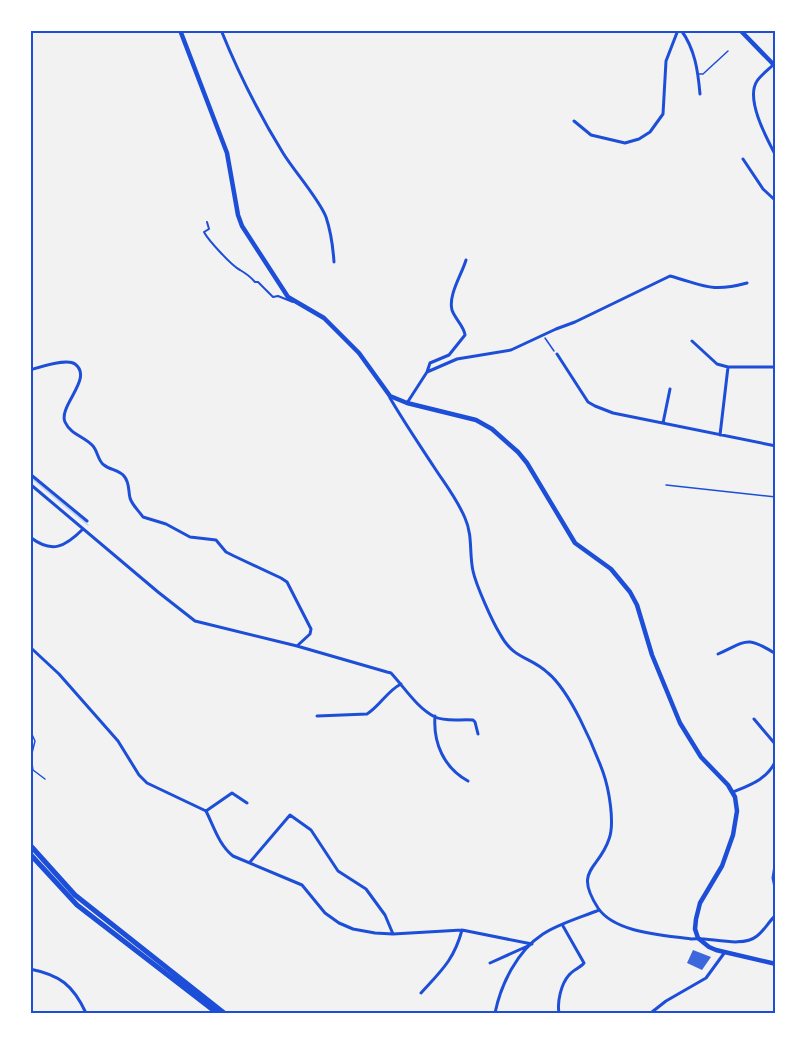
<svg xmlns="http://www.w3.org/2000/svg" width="806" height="1043" font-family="Lora,serif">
  <rect width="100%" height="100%" fill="#f2f2f2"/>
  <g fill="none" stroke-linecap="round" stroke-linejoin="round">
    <!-- stream -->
    <path stroke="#bfd3fe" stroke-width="1.5" d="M30,477L88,525"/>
  </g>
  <!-- building -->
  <path fill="#3d67dc" d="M693,950L711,957L702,970L687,963Z"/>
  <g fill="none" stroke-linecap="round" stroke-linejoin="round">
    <!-- path -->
    <path stroke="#1d4ed8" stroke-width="1.5" d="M545,338L554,351"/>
    <!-- service -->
    <path stroke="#1d4ed8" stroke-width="1.5" d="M699,74H703L728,51
      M666,485L776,497
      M30,730L35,741L31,757L33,770L45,779"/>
    <!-- pedestrian -->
    <path stroke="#1d4ed8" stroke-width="2" d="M207,222L209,229L204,232C208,240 232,266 240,270C247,274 250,276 255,282H258L273,297L278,296L293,302"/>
    <!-- minor -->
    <path stroke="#1d4ed8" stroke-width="3" d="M221,30C238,72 259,114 283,153C294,171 319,199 326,217C331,232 333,247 334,262
      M681,30C695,49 698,71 700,94
      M773,65C768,70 761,75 757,81C745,99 767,139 776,156
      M574,121L591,135L625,143L639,139L650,132L663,114L666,61L678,30
      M743,159L763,189L776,201
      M692,341L717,364L728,367H776
      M557,354L588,402L595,406L613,413L776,446
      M30,370C40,367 67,358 75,364C94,378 58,406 65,422C71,435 84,436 93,446C98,452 98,461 104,465C110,470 119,470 124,476C130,483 128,490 130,498C132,505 139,511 143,517L166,524L190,537L216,540L226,552L234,556L281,578L287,582L311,629L310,634L297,646
      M427,372L430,363L449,355L465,335C464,326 455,319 452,310C448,295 462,274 466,260
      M390,398C404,422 419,444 434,467C445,484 457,499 465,518C473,536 469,553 473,571C476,585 492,621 500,634C514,660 530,656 548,673C570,691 593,745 603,772C609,789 615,823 609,839C599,870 573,869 598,908C615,933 663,935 691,939C707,936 741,949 757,936C764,931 769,921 776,915
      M407,403L427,372L457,359L511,350L556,329L575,322L670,276C704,285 710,293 747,283
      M663,423L670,389
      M720,435L728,367
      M30,474L87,521
      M30,484L158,592L195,621L297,646L387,672L391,673C404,687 417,708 435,717C445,722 461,719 473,720L475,722L478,734
      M30,537C52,554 65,547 83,529
      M30,647L59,674L118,741L139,775L147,783L206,811C214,827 219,845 233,856L302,885L325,913L339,923L353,929L375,933L393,934L462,930L532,944
      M718,654C747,641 746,635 776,654
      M317,716L367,714C380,706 387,691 401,684
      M435,716C433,743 444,768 468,781
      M754,719L776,745
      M733,792C750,785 768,779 776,760
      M206,811L232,793L247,803
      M776,859L773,878L776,892
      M250,862L290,815L311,830L338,871L366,889L385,915L393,934
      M490,963L530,945
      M30,969C60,975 73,985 86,1013
      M421,993C441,971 454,960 462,930
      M652,1012L666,1001L706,978L725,952
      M495,1013C501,984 517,951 543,934C558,924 582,917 599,910
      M559,1013C557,1002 561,984 569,975C573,970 580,968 584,963L563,926"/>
    <!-- secondary -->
    <path stroke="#1d4ed8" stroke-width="4.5" d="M180,30L227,153L238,215L242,226L288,297L324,318L359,353L390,396L407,403L476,420L492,429L518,452L527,463L575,543L611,569L630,592L637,605L652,655L680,723L701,757L728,785L735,797L737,811L733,835L722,866L700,903L696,919L695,929L698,938L709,947L716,950L776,964
      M740,30L776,67"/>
    <!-- primary -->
    <path stroke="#1d4ed8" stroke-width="5" d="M30,845L75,895L224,1013
      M30,854L77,905L217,1013"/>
  </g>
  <!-- border -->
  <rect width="806" height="1043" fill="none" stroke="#ffffff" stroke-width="63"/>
  <rect x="32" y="32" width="742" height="980" fill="none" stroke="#1d4ed8" stroke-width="2"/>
</svg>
